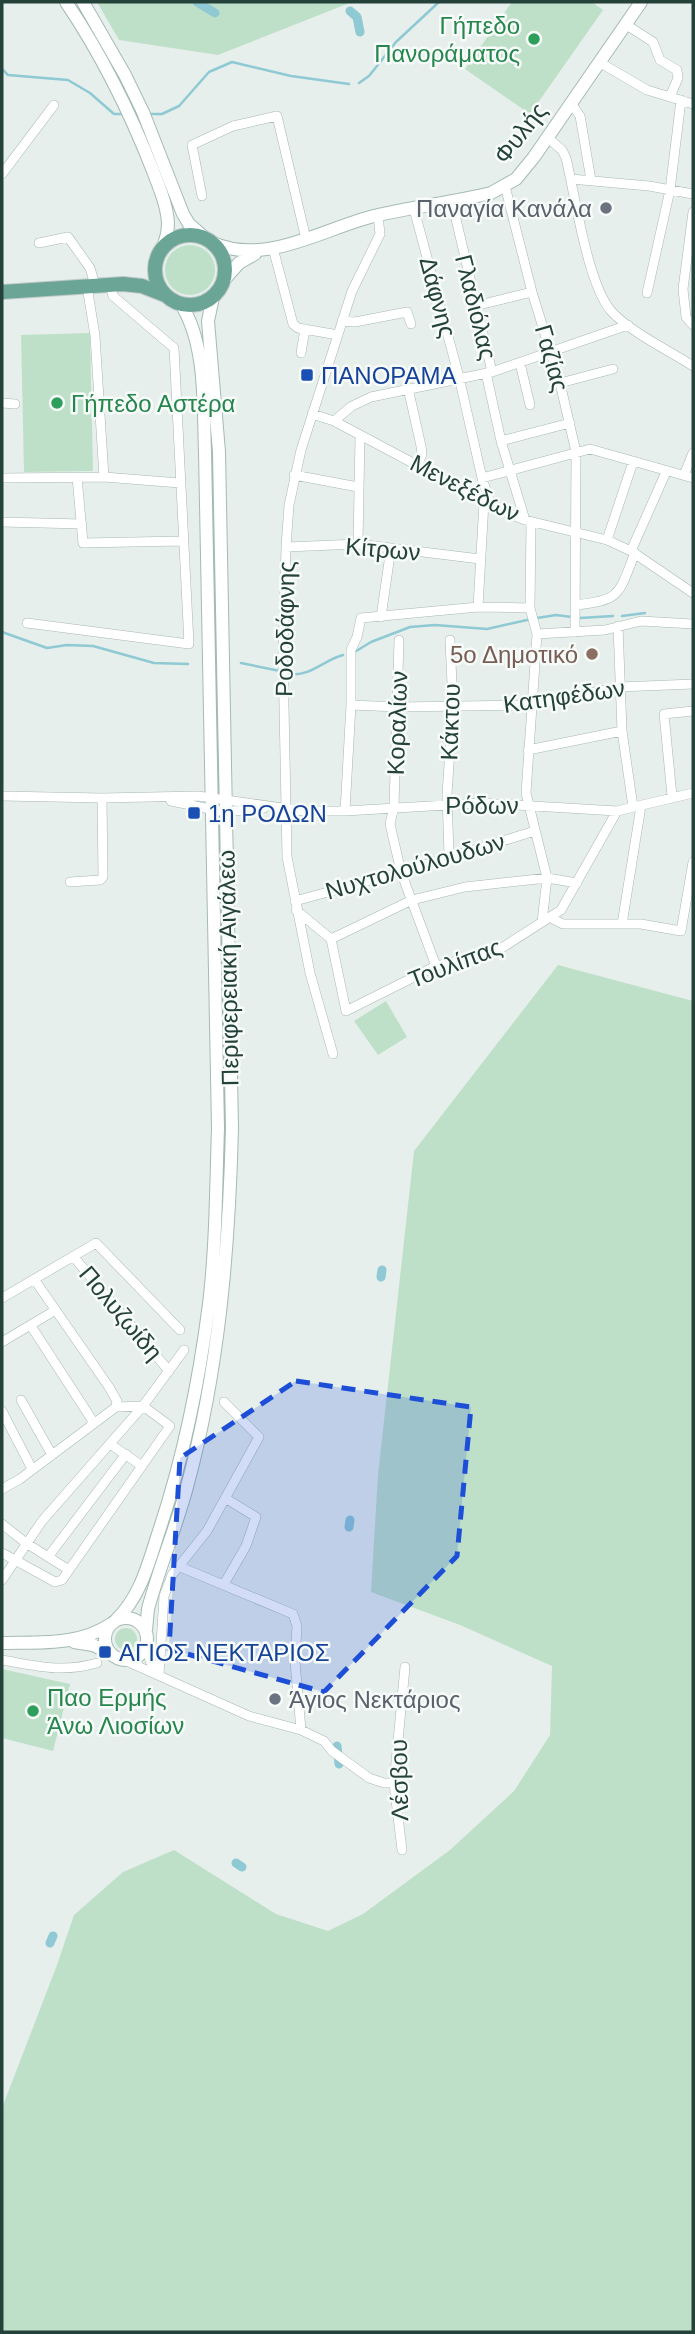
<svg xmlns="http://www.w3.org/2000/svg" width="695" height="2334" font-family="Arial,sans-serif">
  <rect width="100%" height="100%" fill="#e6efeb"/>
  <!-- green -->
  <path fill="#bfe0c8" d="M97,2H352L218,55L119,40Z
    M512,2H592L603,10L530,114L465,69Z
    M165 270a25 25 0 1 1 50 0a25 25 0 1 1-50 0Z
    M90,333L93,471L24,472L21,335Z
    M558,965L693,1001V2332H2V2108L57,1965L74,1915L123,1872L174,1850L276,1914L328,1931L363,1914L450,1850L514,1791L550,1735L552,1666L460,1625L371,1592L378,1475L414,1151Z
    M386,1001L407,1037L378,1055L354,1021Z
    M115 1639a11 11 0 1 1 22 0a11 11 0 1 1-22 0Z
    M2,1669L70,1684L53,1751L2,1738Z"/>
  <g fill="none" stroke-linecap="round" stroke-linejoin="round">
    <!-- stream -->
    <path stroke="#8ec9d4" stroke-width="2.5" d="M2,69L8,75L68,80L90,93L114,114H122
      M359,83L369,76L396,42L439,2
      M150,114H162L179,106L209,72L232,62L291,76L349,84
      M622,616L645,613
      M537,618L556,615L572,617
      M580,618L613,616
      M2,632L47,648L67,645L93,646L154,663L188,664
      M353,653L371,642L410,627L435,625L487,629L527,620
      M241,663L280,671
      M291,674C309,677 326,659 343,655"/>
    <!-- canal -->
    <path stroke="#8ec9d4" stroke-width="9" d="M197,2L215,13
      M350,11L357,17L360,32
      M381,1277L382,1270
      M349,1527L350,1520
      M337,1746L339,1764
      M236,1863L242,1867
      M50,1943L53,1936"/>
    <!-- street casing -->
    <g stroke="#a8b8b2" stroke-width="10">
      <path id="street" d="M625,24L653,42L660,60L677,70L678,78L670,97
        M599,62L647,90L693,104
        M571,103L580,116L591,180
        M548,138L562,150L566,158C575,195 588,287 612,312C632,333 668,350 693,366
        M2,174L54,105
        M571,179L649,186L693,194
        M505,186L532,292L560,383L576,452L575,632
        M202,196L192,145L233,126L277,116L306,239
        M452,202L492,372
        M414,209L459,377L482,478L491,506
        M693,212L683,289L686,317L693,325
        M39,243L68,237L90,268L95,285
        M273,248L293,324L298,328L338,335
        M87,286L95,336L104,477
        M647,293L670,190L681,100
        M475,306L532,292
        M342,321L355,322L407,312L411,324
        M301,353L305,329
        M520,363L530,405
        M486,373L501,441L525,520
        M560,383L613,369
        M408,388L421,446L422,454L418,464
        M2,403L15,404
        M312,414L334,421L503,511L525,520L607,540L631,551L693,593
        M334,421L352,406L371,397L492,372L628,325
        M501,441L570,423
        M294,475L358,487
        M684,475L693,453
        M77,477L83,543L182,541
        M2,478L104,477L180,483
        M482,478L590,449L693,478
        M2,522L82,524
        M531,522L530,608L537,634L526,793L547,878L542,922
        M607,540L633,462
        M358,544L360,436
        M286,547L358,544L480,559
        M631,551L666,472
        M575,605C622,600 618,595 635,553
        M478,607L484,502
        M381,617L391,548
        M27,623L189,644L174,348L113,296L110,285
        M618,626L622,731L633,807
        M537,634L605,630L641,621L693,624
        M399,640L394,806L390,824L401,872L436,966
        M351,705L398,707L533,705L619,687L693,684
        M528,750L622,731
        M2,796L102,798L198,796L304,811H345L481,803L617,811L693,793
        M672,796L664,714L693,711
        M171,801L225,812L264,808
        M345,811L351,705V650L357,637L361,618L478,607L530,608
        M449,855L447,794L453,706L450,640
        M70,882L100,880L103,877L102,798
        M295,901L401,872L535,831
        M296,910L331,939
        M549,917L563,924H641L681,931L693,862
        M622,924L641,806
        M331,939L346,1011L436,966L497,951L561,910L617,811
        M331,939L412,900L465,887L547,878L577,883
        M333,1054L310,973L287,857L283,656L286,547L289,505L301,450L352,291L380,234L378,215
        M73,1256L169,1371
        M34,1279L109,1387L117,1401L116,1407
        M2,1298L96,1243L180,1330
        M31,1326L94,1423
        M2,1342L54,1311
        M21,1400L52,1455
        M2,1411L32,1469
        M110,1444L142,1466
        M2,1489L20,1479L116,1407L143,1406
        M2,1524L26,1543L69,1570
        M2,1553L55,1582L62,1580L170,1426L143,1406
        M48,1557L126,1454
        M178,1566L293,1614L297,1626L295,1662L301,1730
        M2,1580L42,1521L143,1406L184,1350
        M224,1584L246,1546L256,1517L225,1498
        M147,1643L150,1661L158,1674
        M2,1660C37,1666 62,1673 97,1663
        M124,1660L249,1716L301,1730L324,1741L332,1751L369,1778L384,1783H394
        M159,1675L164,1596L172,1575L207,1531L259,1437L224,1402
        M402,1850L394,1783L405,1667"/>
    </g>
    <!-- secondary casing -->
    <g stroke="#a4bbb3" stroke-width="14">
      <path id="secondary" d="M66,2C101,54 130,112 153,171C159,187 167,205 168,223C168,232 166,240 162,249
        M83,2L125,75L143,112L183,214L189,224L205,238
        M213,243C266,266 322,229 374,216C413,207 453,202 491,193L516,179L534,157L641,2
        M223,281L239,263L255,254
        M105 1639a21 21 0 1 1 42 0a21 21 0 1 1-42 0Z
        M116,1620C140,1597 148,1565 158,1534C183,1460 199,1382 209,1304C216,1246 216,1187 218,1128L205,452C203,405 207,346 181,304
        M146,1630L148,1609C159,1568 176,1528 187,1487C219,1369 229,1250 232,1128L219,452L208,321L213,297
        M74,1642L93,1645L113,1655
        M2,1643C40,1642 78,1646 111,1624"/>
    </g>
    <!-- primary casing -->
    <g stroke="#c2cac8" stroke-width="16">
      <path id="primary" d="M155 270a35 35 0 1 1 70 0a35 35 0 1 1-70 0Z
        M2,292L123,284L142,286L165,295"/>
    </g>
    <!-- street -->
    <use href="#street" stroke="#fff" stroke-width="9"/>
    <!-- secondary -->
    <use href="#secondary" stroke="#fff" stroke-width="12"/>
    <!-- primary -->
    <use href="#primary" stroke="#6aa596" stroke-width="14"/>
  </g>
  <!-- marked area -->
  <path fill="#1d4ed8" fill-opacity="0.2" stroke="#1d4ed8" stroke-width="5" stroke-dasharray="14 9" stroke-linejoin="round" d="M296,1381L471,1407L457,1556L324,1692L169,1649L180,1458Z"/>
  <!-- markers -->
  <g fill="#2e9e5b" stroke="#f7fbf9" stroke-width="2.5">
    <circle cx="534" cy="39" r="7"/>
    <circle cx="57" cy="403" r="7"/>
    <circle cx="33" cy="1711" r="7"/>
  </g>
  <g fill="#6b7280" stroke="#f7fbf9" stroke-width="2.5">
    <circle cx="606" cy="208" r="7"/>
    <circle cx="275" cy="1699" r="7"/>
  </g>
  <g fill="#1a4fb4" stroke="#f7fbf9" stroke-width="2.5">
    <rect x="300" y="368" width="14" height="14" rx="3.5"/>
    <rect x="187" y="806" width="14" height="14" rx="3.5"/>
    <rect x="98" y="1645" width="14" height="14" rx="3.5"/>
  </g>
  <circle fill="#8d6e63" stroke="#f7fbf9" stroke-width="2.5" cx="592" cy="654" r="7"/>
  <g text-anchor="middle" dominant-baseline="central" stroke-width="5" stroke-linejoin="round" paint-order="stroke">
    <!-- leisure labels -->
    <g font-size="24" fill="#27864d" stroke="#f7fbf9" text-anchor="start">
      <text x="520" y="25" text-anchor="end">Γήπεδο<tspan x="520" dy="28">Πανοράματος</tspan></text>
      <text x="71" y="403">Γήπεδο Αστέρα</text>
      <text x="47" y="1697">Παο Ερμής<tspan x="47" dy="28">Άνω Λιοσίων</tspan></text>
    </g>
    <!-- street labels -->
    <g font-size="24" fill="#24423a" stroke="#f7fbf9">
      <text transform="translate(520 133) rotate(-52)">Φυλής</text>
      <text transform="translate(438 297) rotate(75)">Δάφνης</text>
      <text transform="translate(476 307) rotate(76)">Γλαδιόλας</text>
      <text transform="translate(552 358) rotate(74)">Γαζίας</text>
      <text transform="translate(465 488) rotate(27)">Μενεξέδων</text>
      <text transform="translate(383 549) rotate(5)">Κίτρων</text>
      <text transform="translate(285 629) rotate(-89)">Ροδοδάφνης</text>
      <text transform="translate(564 696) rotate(-8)">Κατηφέδων</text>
      <text transform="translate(450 722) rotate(-88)">Κάκτου</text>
      <text transform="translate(397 723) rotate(-88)">Κοραλίων</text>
      <text x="482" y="805">Ρόδων</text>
      <text transform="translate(415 866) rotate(-16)">Νυχτολούλουδων</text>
      <text transform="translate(455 963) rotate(-21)">Τουλίπας</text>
      <text transform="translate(228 968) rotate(-91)">Περιφερειακή Αιγάλεω</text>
      <text transform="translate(121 1313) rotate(50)">Πολυζωίδη</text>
      <text transform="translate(399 1780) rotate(-91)">Λέσβου</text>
    </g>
    <!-- worship labels -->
    <g font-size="24" fill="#5b616d" stroke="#f7fbf9" text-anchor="end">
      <text x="592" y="208">Παναγία Κανάλα</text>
      <text x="289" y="1699" text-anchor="start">Άγιος Νεκτάριος</text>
    </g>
    <!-- transit labels -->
    <g font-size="24" fill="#164399" stroke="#f7fbf9" text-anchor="start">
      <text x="321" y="375">ΠΑΝΟΡΑΜΑ</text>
      <text x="208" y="813">1η ΡΟΔΩΝ</text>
      <text x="119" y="1652">ΑΓΙΟΣ ΝΕΚΤΑΡΙΟΣ</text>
    </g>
    <!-- education labels -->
    <g font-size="24" fill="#785e54" stroke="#f7fbf9" text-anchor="end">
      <text x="578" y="654">5ο Δημοτικό</text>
    </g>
  </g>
  <!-- border -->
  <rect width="695" height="2334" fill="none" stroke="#24423a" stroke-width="7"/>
</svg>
